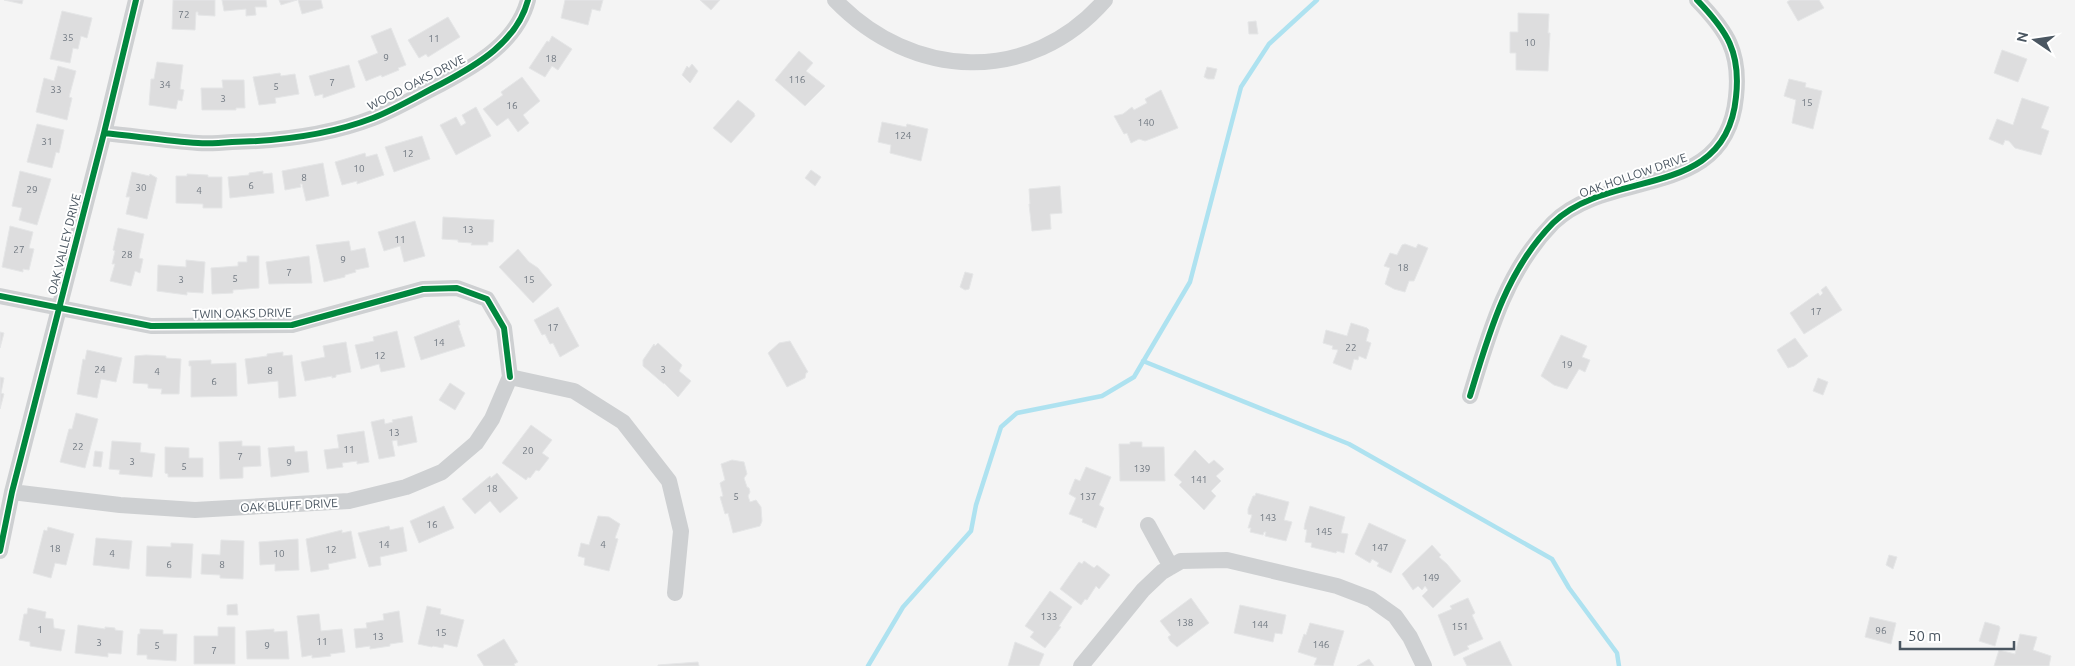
<svg xmlns="http://www.w3.org/2000/svg" width="2075" height="666" font-family="Ubuntu,sans-serif">
  <rect width="100%" height="100%" fill="#f4f4f4"/>
  <g fill="none" stroke-linecap="round" stroke-linejoin="round">
    <!-- stream -->
    <path stroke="#aee2f0" stroke-width="4.5" d="M1143,361L1349,444L1552,559L1569,588L1617,653L1619,666
      M868,666L903,607L971,531L976,505L1001,427L1017,413L1102,396L1134,377L1190,282L1241,87L1269,44L1317,0"/>
  </g>
  <!-- building -->
  <path fill="#ddddde" stroke="#e5e6e7" d="M4,0H23L22,4Z
    M173,0H215V16L198,15V12H196L195,30L172,29Z
    M222,0H266L267,7H255L256,15L246,16V9L224,11Z
    M279,0H297L281,5Z
    M298,0H321L323,8L302,14Z
    M565,0H603L600,11L592,9L588,25L561,18Z
    M700,0H720L711,10Z
    M1790,0H1819L1824,8L1798,21L1787,2Z
    M62,11L92,18L87,38L81,36L78,49L73,48L70,63L50,59Z
    M1518,13L1549,14L1548,33H1550L1548,71L1516,70V53H1510V32H1518Z
    M448,17L460,37L428,57L426,54L419,58L408,40Z
    M1256,21L1258,34H1249L1248,22Z
    M391,28L406,65L398,68L399,70L382,77L381,75L366,81L358,61L378,53L371,36Z
    M552,36L572,49L558,70L552,66L545,77L529,68L547,41L549,42Z
    M2002,50L2027,59L2018,82L1994,73Z
    M799,51L813,63L806,71L825,86L805,106L775,80Z
    M157,62L183,65L180,89L184,90L182,101L178,100L176,109L149,105L151,79H154Z
    M692,64L698,71L690,83L682,75L687,66L689,68Z
    M349,65L355,87L323,98V94L315,96L309,76Z
    M58,66L76,71L69,97L72,98L67,120L36,112L44,78L54,81Z
    M1207,67L1217,69L1214,79H1208L1204,77Z
    M280,73L281,76L295,74L299,94L275,98L276,103L259,105L253,77Z
    M522,77L540,101L523,115L529,123L518,132L508,118L497,126L483,109L503,95L501,92Z
    M1789,79L1806,83L1805,87L1822,91L1813,129L1792,123L1796,100L1784,96Z
    M222,80H244L245,108H236V110H202L201,88H223Z
    M1161,90L1178,128L1153,138L1145,141L1139,139L1131,143L1127,133L1124,134L1114,116L1123,114L1132,107L1134,110L1147,103L1145,99Z
    M2022,98L2049,107L2041,128L2049,131L2041,155L2015,148L2009,141L2005,140L2003,145L1989,139L1997,119L2013,125Z
    M738,100L754,113L755,116L731,143L713,128Z
    M476,107L491,136L456,155L440,125L456,117L461,126L466,123L462,115Z
    M882,122L906,127L907,124L928,129L921,161L890,153L891,145L878,142Z
    M37,124L64,130L59,153L56,152L52,168L27,162Z
    M422,136L430,159L394,172L385,147Z
    M365,153L366,157L377,154L384,175L357,184V181L342,185L335,162Z
    M323,163L329,196L306,201L302,184H300L301,187L285,190L282,171Z
    M811,170L821,177L815,186L805,178Z
    M20,171L51,179L37,225L19,220L22,208L12,206Z
    M263,171V174L272,173L274,193L230,198L228,177L249,175V173Z
    M132,172L149,176L150,174L157,178L147,219L126,214L130,197H126Z
    M187,174L208,175V177H222V208H203V204L176,203V176H187Z
    M1060,186L1062,213L1050,214L1051,229L1032,231L1029,204H1030L1029,189Z
    M443,217L494,220L493,242H488V245H471L472,243L458,242V240L442,239Z
    M415,221L425,256L404,262L400,246L384,251L378,232Z
    M10,226L33,232L29,248L34,249L29,270L23,269V272L2,267Z
    M118,228L144,234L139,258L143,259L140,273L135,271L131,286L110,281L115,264H112L115,251L113,250Z
    M349,241L351,251L365,248L369,267L355,270L356,272L345,275V277L324,282L316,245Z
    M1405,244L1416,248L1418,244L1428,248L1414,281H1409L1405,292L1394,289L1385,284L1390,268L1384,266L1390,253L1397,255L1402,245Z
    M518,249L529,262L538,268L552,285L533,303L499,267Z
    M247,256H259V288L233,290V293L212,294L211,268L238,266V262H247Z
    M309,256L312,283L269,284L266,262Z
    M186,260L205,262L203,293L187,292V295L157,291L158,265L186,267Z
    M965,272L973,274L969,289L965,290L960,287Z
    M1826,286L1842,310L1804,334L1790,313L1818,293L1820,296L1823,293L1821,290Z
    M558,307L579,346L560,357L553,343L550,344L545,334L542,335L534,320Z
    M459,320L460,325H458L465,346L421,360L414,337Z
    M1351,323L1367,328L1369,330L1366,341L1371,343L1366,359L1359,356L1358,360L1354,359L1351,370L1333,363L1338,350L1332,349L1333,346L1323,343L1326,330L1347,336Z
    M397,331L405,367L381,372L379,364L361,369L355,345L374,341L373,337Z
    M0,332L4,333L0,348Z
    M1561,335L1587,346L1582,357L1590,360L1585,372L1579,369L1567,389L1554,385L1541,376Z
    M1795,338L1808,356L1794,366L1788,368L1777,350Z
    M790,341L808,372L806,373L805,378L787,387L768,353L779,343Z
    M346,342L351,372L336,375V377L332,378V376L305,381L301,362L325,357L323,346Z
    M658,343L682,365L679,371L691,381L678,397L664,383V384L643,366V360L654,344L655,346Z
    M87,350L122,358L116,382L101,379L97,398L77,394L83,359L85,360Z
    M283,352V356L292,355L296,396L279,398L278,381L248,384L245,359L267,356V354Z
    M146,355L166,356V358L181,359L179,394H161L162,389L148,388V384L133,383L135,356Z
    M211,360V364L236,363L237,396L191,397V366H189V361Z
    M0,377L4,378L1,393L4,394L0,409Z
    M1818,378L1828,382L1823,395L1813,391Z
    M450,383L465,393L455,410L439,400Z
    M76,413L98,419L85,468L60,462L69,429H72Z
    M412,416L417,442L398,446L397,440L392,441L395,456L379,459L371,422L384,419L385,424L393,422L392,420Z
    M531,425L552,440L542,453L549,458L539,471L536,470L530,478L528,477L526,480L502,463Z
    M364,431L369,462L357,464V461L342,463L343,467L327,469L324,450L339,448L337,435Z
    M112,441L141,443L140,452L155,454L152,477L119,474L120,470L109,469Z
    M242,441V446H260L261,466L243,467V478L220,479L219,442Z
    M1130,442H1142V447H1164L1165,481H1120L1119,444H1130Z
    M294,446L295,452L307,451L309,472L271,477L268,448Z
    M165,447L189,448V458H203V477H168V474L165,473Z
    M1195,450L1209,464L1214,460L1224,469L1216,476L1221,481L1211,491L1216,496L1204,510L1179,485L1182,482L1174,475Z
    M95,451L103,452L101,467L93,466Z
    M732,460L744,462L747,474L744,478L747,487L749,488L750,492L748,496L750,502L756,500L761,507L762,521L760,526L733,533L728,513L725,514L720,497L723,496L720,483L725,480L721,464Z
    M1086,467L1111,477L1099,505L1104,508L1096,528L1082,522L1083,519L1069,514L1076,498L1069,494L1075,479L1080,481Z
    M497,473L518,498L500,513L490,501L475,514L462,499L490,476L491,478Z
    M1256,493L1289,502L1284,520L1292,522L1286,541L1265,536L1266,532H1264L1263,535L1250,532L1251,528H1248L1252,515L1248,514V509L1253,496H1255Z
    M444,506L454,528L419,543L410,521Z
    M1310,506L1345,517L1341,533L1348,534L1344,553L1337,551L1336,553L1311,547L1312,543L1305,542L1307,530L1304,529L1305,523Z
    M598,516L609,517L620,524L615,538L618,539L609,571L584,565L585,558L578,556L581,543L589,545Z
    M1369,523L1406,540L1391,573L1377,566L1379,563L1372,559L1370,563L1355,554Z
    M389,526L390,530L403,527L407,551L380,557L381,565L369,567L358,533Z
    M48,527L74,534L66,565L55,563L51,578L33,573L44,530L47,531Z
    M342,530V533L351,531L356,558L328,564L329,569L311,572L306,539Z
    M96,538L132,541L129,569L93,565Z
    M298,539L299,570L275,571V564L260,565L259,542Z
    M221,540L244,541L243,579L220,578V575L201,574L202,554L220,555Z
    M171,543L193,544L191,578L146,576L147,546L171,547Z
    M1432,545L1441,555L1439,557L1447,564L1461,581L1433,608L1422,596L1428,590L1425,586L1422,590L1418,586L1413,590L1402,574Z
    M1889,555L1897,557L1893,569L1886,565Z
    M1084,561L1094,568L1097,565L1110,575L1099,589L1096,586L1087,600L1085,599L1081,605L1060,589L1079,562L1082,564Z
    M1050,591L1072,607L1059,626L1061,627L1045,648L1030,637L1034,632L1025,626Z
    M1191,598L1209,623L1177,647L1170,641L1168,637L1171,635L1160,621Z
    M1468,598L1475,613L1472,615L1483,639L1467,646L1469,649L1454,656L1438,615L1452,609L1450,606Z
    M237,604L238,615H227V605Z
    M1240,605L1286,615L1282,634L1275,633L1273,642L1234,633Z
    M427,606L441,609L440,614L464,620L457,647L444,644L443,648L433,646L432,647L418,644Z
    M28,608L46,612L45,618L53,619L54,628L65,630L61,651L30,646V642L19,640L24,614H27Z
    M399,611L403,642L390,644V646L370,649V646L356,648L354,629L367,628L366,623L384,620L383,614Z
    M319,614L321,631L342,629L345,652L330,654L331,656L312,658V655L302,657L297,616Z
    M1870,617L1896,623L1891,644L1865,637Z
    M1985,622L1999,626L2000,628L1995,646L1979,641Z
    M1310,623L1344,631L1333,666L1314,665L1317,658L1298,652L1304,634L1306,635Z
    M78,625L105,629V627L115,628V630L123,631L121,654L108,653V657L75,653Z
    M218,627H235V664H194V636H218Z
    M140,629L163,630V634H177L176,661L147,659V655H137L138,634H140Z
    M274,629V632L287,631L289,659H247L246,631Z
    M2020,634L2037,637L2033,650L2051,656L2049,666H1994L1999,650L2015,654Z
    M504,639L518,662L514,664L515,666H484L477,655Z
    M1500,641L1512,666H1467L1463,658Z
    M1015,642L1044,654L1039,666H1008Z
    M1369,659L1374,666H1357Z
    M698,662L699,666H658V665Z"/>
  <g fill="none" stroke-linecap="round" stroke-linejoin="round">
    <!-- minor -->
    <path stroke="#ced0d2" stroke-width="16" d="M835,0C912,80 1030,86 1105,0
      M104,133C135,136 167,141 198,143C209,144 221,143 232,142C279,141 329,135 373,118C396,109 419,95 441,84C477,65 517,42 528,0
      M0,296L151,326L292,325L423,289L457,288L487,299L504,328L510,377
      M510,377L574,391L623,422L669,481L681,531L675,593
      M1470,396C1489,333 1506,271 1553,223C1610,167 1726,202 1736,97C1741,52 1727,31 1697,0
      M12,492L120,505L195,510L349,501L406,487L442,472L476,443L492,419L510,377
      M1148,525L1171,567
      M0,551L12,492L104,133L136,0
      M1081,666L1143,590L1162,572L1181,561L1227,560L1337,586L1371,599L1395,616L1410,637L1424,666"/>
    <!-- cycleway casing -->
    <g stroke="#fff" stroke-width="9">
      <path id="cycleway" d="M104,133C135,136 167,141 198,143C209,144 221,143 232,142C279,141 329,135 373,118C396,109 419,95 441,84C477,65 517,42 528,0
        M0,296L151,326L292,325L423,289L457,288L487,299L504,328L510,377
        M1470,396C1489,333 1506,271 1553,223C1610,167 1726,202 1736,97C1741,52 1727,31 1697,0
        M0,551L12,492L104,133L136,0"/>
    </g>
    <!-- cycleway -->
    <use href="#cycleway" stroke="#00873e" stroke-width="6"/>
  </g>
  <g text-anchor="middle" dominant-baseline="central" stroke-width="4" stroke-linejoin="round" paint-order="stroke">
    <!-- number labels -->
    <g font-size="10" fill="#707881">
      <text x="184" y="14">72</text>
      <text x="68" y="37">35</text>
      <text x="434" y="38">11</text>
      <text x="1530" y="42">10</text>
      <text x="386" y="57">9</text>
      <text x="551" y="58">18</text>
      <text x="797" y="79">116</text>
      <text x="332" y="82">7</text>
      <text x="165" y="84">34</text>
      <text x="276" y="86">5</text>
      <text x="56" y="89">33</text>
      <text x="223" y="98">3</text>
      <text x="1807" y="102">15</text>
      <text x="512" y="105">16</text>
      <text x="1146" y="122">140</text>
      <text x="903" y="135">124</text>
      <text x="47" y="141">31</text>
      <text x="408" y="153">12</text>
      <text x="359" y="168">10</text>
      <text x="304" y="177">8</text>
      <text x="251" y="185">6</text>
      <text x="141" y="187">30</text>
      <text x="32" y="189">29</text>
      <text x="199" y="190">4</text>
      <text x="468" y="229">13</text>
      <text x="400" y="239">11</text>
      <text x="19" y="249">27</text>
      <text x="127" y="254">28</text>
      <text x="343" y="259">9</text>
      <text x="1403" y="267">18</text>
      <text x="289" y="272">7</text>
      <text x="235" y="278">5</text>
      <text x="181" y="279">3</text>
      <text x="529" y="279">15</text>
      <text x="1816" y="311">17</text>
      <text x="553" y="327">17</text>
      <text x="439" y="342">14</text>
      <text x="1351" y="347">22</text>
      <text x="380" y="355">12</text>
      <text x="1567" y="364">19</text>
      <text x="100" y="369">24</text>
      <text x="663" y="369">3</text>
      <text x="270" y="370">8</text>
      <text x="157" y="371">4</text>
      <text x="214" y="381">6</text>
      <text x="394" y="432">13</text>
      <text x="78" y="446">22</text>
      <text x="349" y="449">11</text>
      <text x="528" y="450">20</text>
      <text x="240" y="456">7</text>
      <text x="132" y="461">3</text>
      <text x="289" y="462">9</text>
      <text x="184" y="466">5</text>
      <text x="1142" y="468">139</text>
      <text x="1199" y="479">141</text>
      <text x="492" y="488">18</text>
      <text x="736" y="496">5</text>
      <text x="1088" y="496">137</text>
      <text x="1268" y="517">143</text>
      <text x="432" y="524">16</text>
      <text x="1324" y="531">145</text>
      <text x="384" y="544">14</text>
      <text x="603" y="544">4</text>
      <text x="1380" y="547">147</text>
      <text x="55" y="548">18</text>
      <text x="331" y="549">12</text>
      <text x="112" y="553">4</text>
      <text x="279" y="553">10</text>
      <text x="169" y="564">6</text>
      <text x="222" y="564">8</text>
      <text x="1431" y="577">149</text>
      <text x="1049" y="616">133</text>
      <text x="1185" y="622">138</text>
      <text x="1260" y="624">144</text>
      <text x="1460" y="626">151</text>
      <text x="40" y="629">1</text>
      <text x="1881" y="630">96</text>
      <text x="441" y="632">15</text>
      <text x="378" y="636">13</text>
      <text x="322" y="641">11</text>
      <text x="99" y="642">3</text>
      <text x="1321" y="644">146</text>
      <text x="157" y="645">5</text>
      <text x="267" y="645">9</text>
      <text x="214" y="650">7</text>
    </g>
    <!-- street labels -->
    <g font-size="12" fill="#4a5661" stroke="#fff">
      <text transform="translate(416 82) rotate(-27)">WOOD OAKS DRIVE</text>
      <text transform="translate(1633 175) rotate(-19)">OAK HOLLOW DRIVE</text>
      <text transform="translate(64 244) rotate(-76)">OAK VALLEY DRIVE</text>
      <text transform="translate(242 313) rotate(-1)">TWIN OAKS DRIVE</text>
      <text transform="translate(289 505) rotate(-3)">OAK BLUFF DRIVE</text>
    </g>
  </g>
  <!-- north arrow -->
  <g transform="translate(2035 40) rotate(283)" stroke="#ffffff" stroke-width="4" paint-order="stroke">
  <path d="M0-4L9 19L0 12L-9 19Z" fill="#4a5661"/>
  <text y="-8" font-size="14" font-weight="bold" text-anchor="middle" fill="#4a5661">N</text>
  </g>
  <!-- scale -->
  <path d="M1900 641v8h114v-8" fill="none" stroke="#4a5661" stroke-width="2.5"/>
  <text x="1908" y="641" font-size="15" fill="#4a5661" stroke="#ffffff" stroke-width="4" paint-order="stroke">50 m</text>
</svg>
